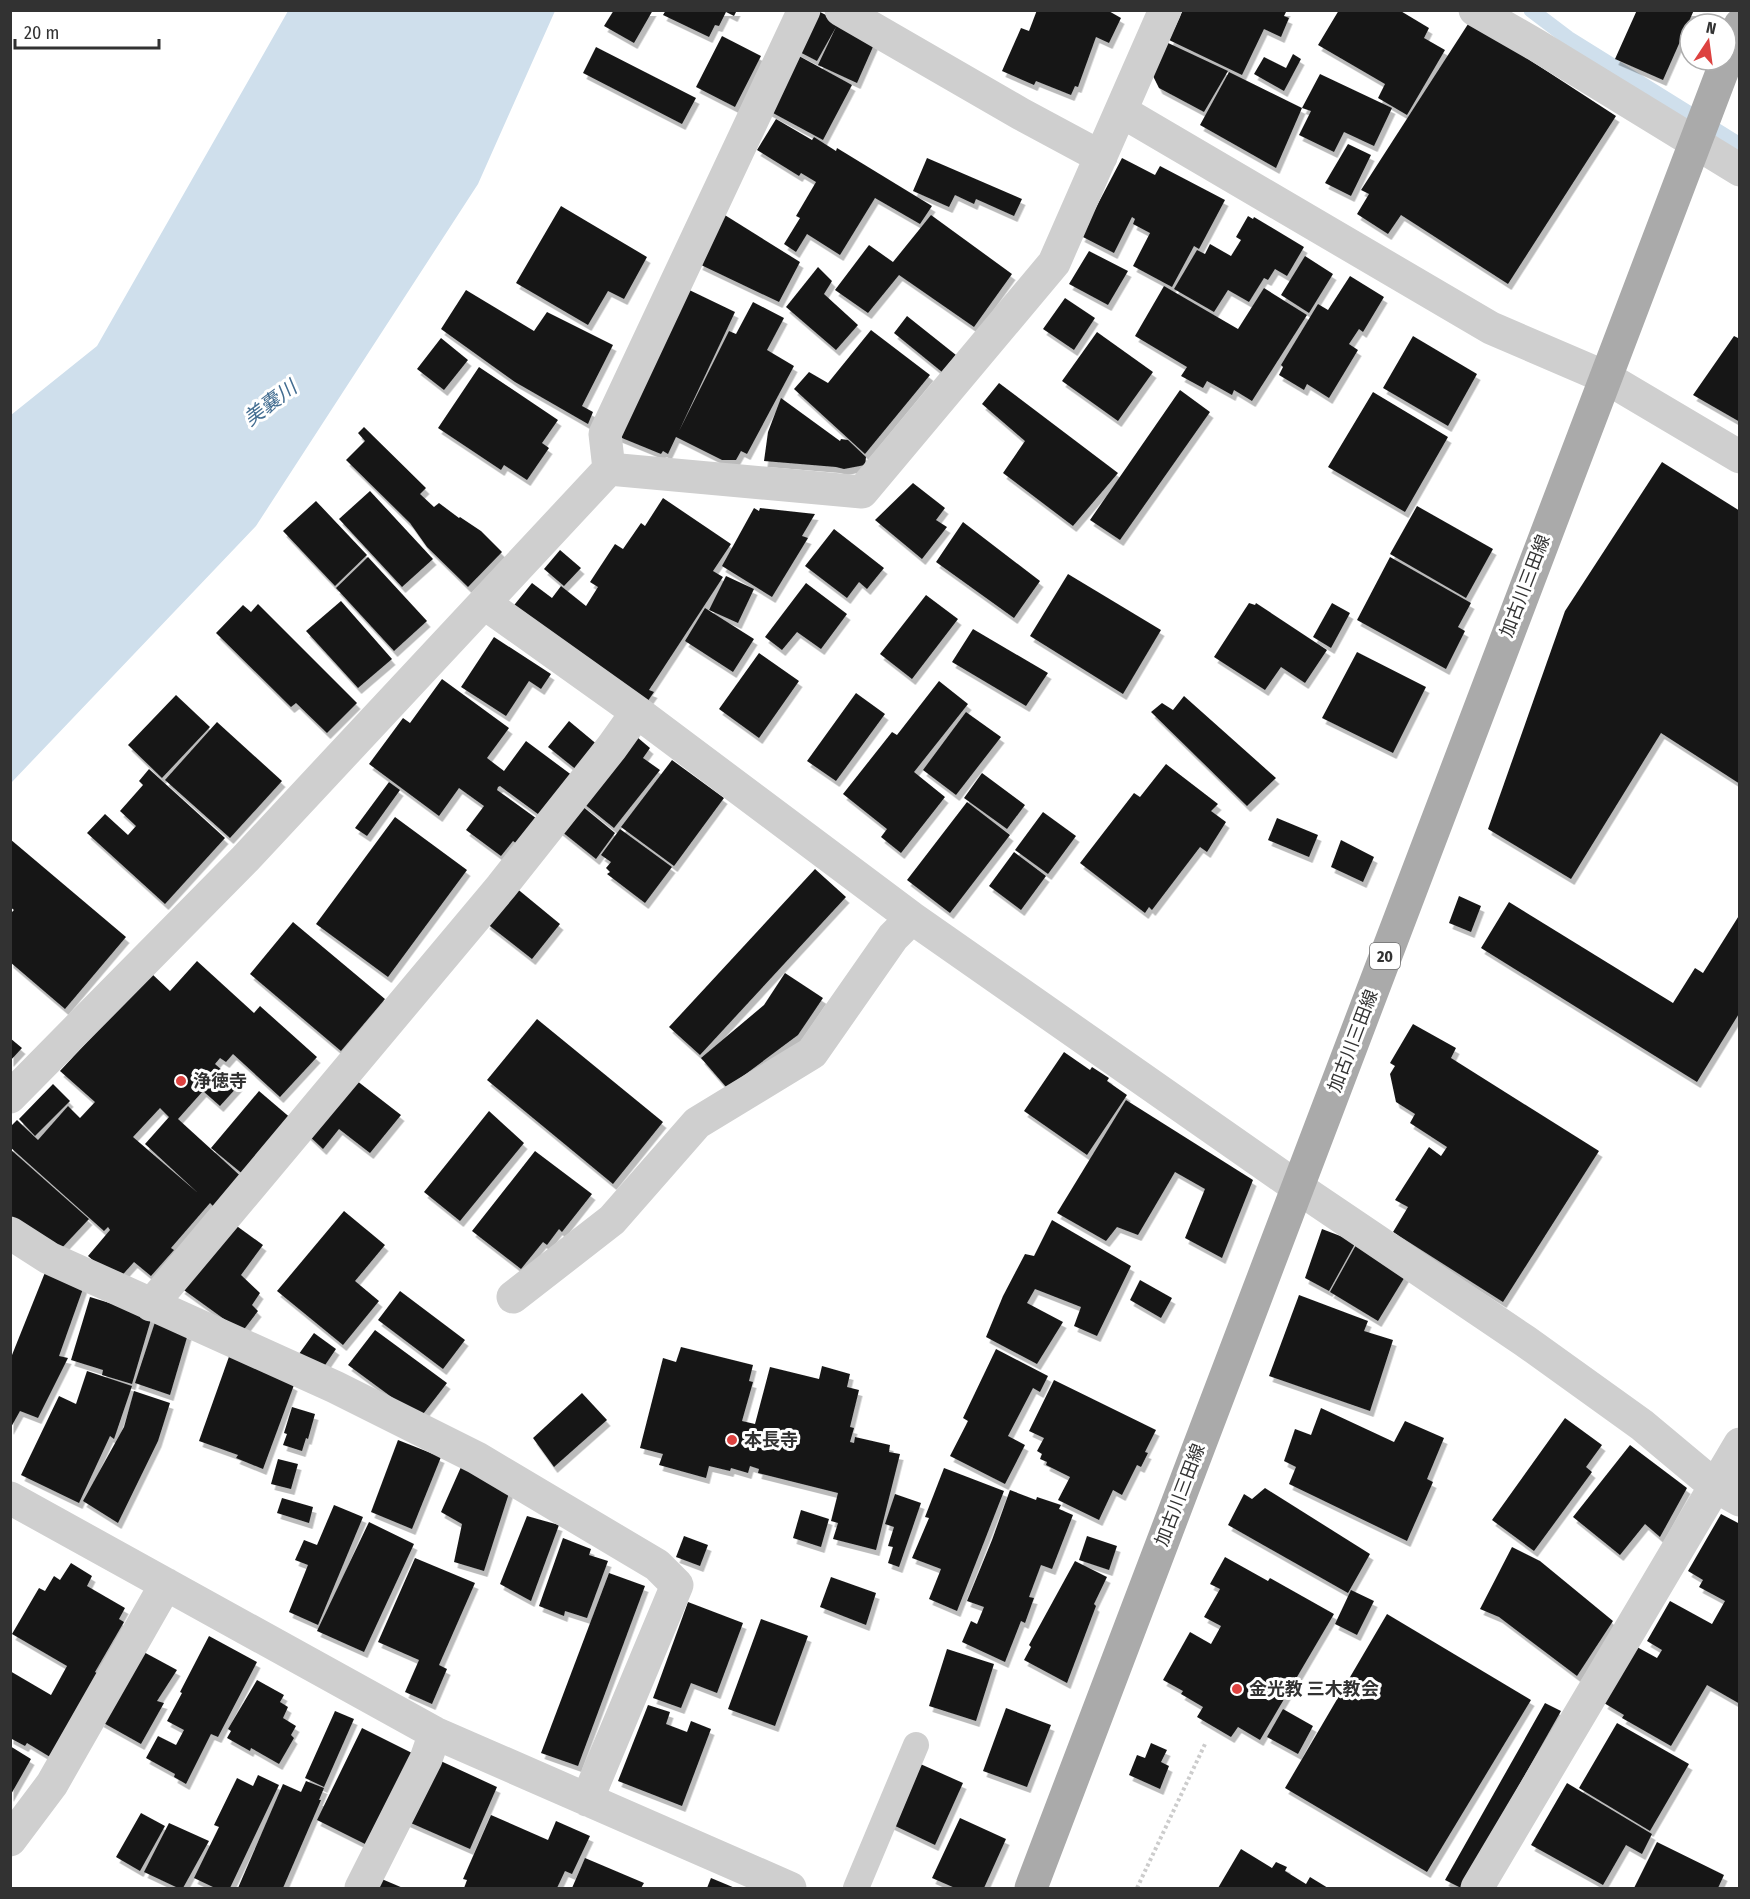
<svg xmlns="http://www.w3.org/2000/svg" width="1750" height="1899" font-family="'Fira Sans Condensed','Noto Sans JP',sans-serif">
  <defs>
    <filter id="shadow"><feDropShadow dx="3.5" dy="6" stdDeviation="0" flood-color="#0004"/></filter>
  </defs>
  <rect width="100%" height="100%" fill="#fff"/>
  <!-- water -->
  <path fill="#cfdfec" d="M288,11H555L478,184L256,526L11,783V415L97,346Z"/>
  <g fill="none" stroke-linecap="round" stroke-linejoin="round">
    <!-- stream -->
    <path stroke="#cfdfec" stroke-width="15" d="M1531,10L1568,38L1740,145"/>
  </g>
  <!-- building -->
  <path fill="#191919" fill-rule="evenodd" filter="url(#shadow)" d="M614,10H653L634,43L604,26Z
    M666,10H737L734,16L726,12L719,26L715,25L709,37L663,15Z
    M816,10L876,40L857,83L818,65L836,27L817,61L788,46Z
    M1037,10H1107L1121,18L1109,43L1096,37L1078,87L1075,86L1071,95L1036,81L1034,85L1002,71L1021,28L1029,31Z
    M1183,10H1287L1284,16L1289,18L1281,37L1264,29L1242,75L1169,40Z
    M1339,10H1399L1429,28L1424,38L1445,50L1407,115L1378,98L1385,84L1318,45Z
    M1637,10H1694L1663,80L1615,59Z
    M1470,21L1616,116L1508,284L1401,215L1388,234L1357,214L1369,194L1361,190Z
    M722,36L761,56L735,107L696,87Z
    M1166,42L1228,71L1204,112L1159,88L1153,76Z
    M596,47L696,98L682,124L583,73Z
    M788,50L852,85L823,140L760,106Z
    M1293,54L1301,59L1284,91L1254,74L1264,57L1286,68Z
    M1229,72L1302,108L1276,168L1200,125Z
    M1320,74L1392,108L1374,146L1344,132L1334,152L1299,135L1311,111L1302,108Z
    M776,119L812,140L814,137L836,151L837,148L932,206L920,224L875,198L840,255L807,234L796,252L784,244L800,218L796,216L816,182L801,173L799,176L757,150Z
    M1348,144L1371,155L1351,196L1325,183Z
    M927,158L1022,199L1014,216L976,199L974,204L955,195L949,207L913,191Z
    M1122,158L1155,175L1160,166L1225,200L1199,249L1194,246L1172,287L1133,266L1150,233L1133,224L1135,219L1132,217L1114,253L1081,236Z
    M561,206L647,257L624,299L608,291L588,325L516,283Z
    M720,212L800,262L779,302L699,264Z
    M931,215L1012,274L974,327L899,275L868,313L835,290L869,245L893,262Z
    M1248,216L1253,219L1254,217L1304,247L1287,276L1275,269L1268,280L1264,278L1249,302L1228,290L1214,312L1174,289L1197,250L1205,254L1210,244L1231,256L1241,240L1236,237Z
    M1089,251L1128,271L1108,305L1069,284Z
    M1305,256L1333,274L1309,313L1281,295Z
    M818,267L832,281L824,294L858,325L836,350L786,307Z
    M1350,276L1384,297L1363,332L1359,329L1349,344L1358,350L1329,398L1307,384L1304,390L1279,375L1283,367L1281,365L1318,304L1328,310Z
    M681,286L735,312L679,431L729,331L736,334L753,302L784,318L767,350L794,366L747,454L741,451L736,460H722L676,437L668,454L663,451L661,454L617,436Z
    M1164,286L1238,329L1264,288L1307,315L1252,401L1234,390L1232,395L1207,381L1203,388L1181,376L1187,367L1135,336Z
    M466,290L534,331L547,312L613,345L582,406L593,412L588,424L515,382L441,329Z
    M1065,298L1095,318L1074,350L1043,329Z
    M907,316L956,355L942,372L894,333Z
    M871,330L930,375L865,454L794,389L809,372L828,383Z
    M1097,332L1153,372L1118,421L1062,381Z
    M1413,336L1477,374L1448,426L1383,388Z
    M1734,336L1740,339V422L1693,395Z
    M441,338L468,360L444,390L417,369Z
    M479,367L558,420L542,443L549,448L527,480L504,465L501,470L438,428Z
    M999,383L1118,473L1073,526L1003,473L1025,441L982,404Z
    M1180,390L1210,412L1120,540L1090,520Z
    M1373,392L1448,437L1405,512L1328,467Z
    M781,398L840,441L841,439L848,440L866,457L865,465L844,469L836,467L764,461L768,432Z
    M364,427L426,488L420,494L434,507L439,503L459,518L460,517L481,531L502,552L468,587L427,547L410,523L346,460L365,441L358,433Z
    M1662,462L1740,511V784L1661,733L1571,879L1488,829L1565,611Z
    M913,483L945,508L936,520L947,527L922,559L875,520Z
    M370,491L433,559L402,587L339,519Z
    M663,498L731,544L713,571L723,577L649,690L654,692L643,708L511,609L532,583L552,598L561,586L586,606L598,587L590,582L615,544L623,549L641,523L645,526Z
    M316,501L367,555L335,586L283,531Z
    M1417,506L1493,549L1466,598L1390,554Z
    M754,508L759,511L760,508L815,514L802,536L808,538L772,597L722,566Z
    M963,522L1040,581L1014,618L936,562Z
    M834,529L884,568L867,589L859,582L847,598L805,566Z
    M560,550L581,568L564,586L544,569Z
    M368,557L427,621L394,651L336,588Z
    M1390,557L1471,603L1458,627L1465,631L1446,669L1357,620Z
    M1068,574L1161,630L1123,694L1030,636Z
    M726,576L754,589L738,623L709,610Z
    M806,583L847,614L821,649L797,632L782,650L765,637Z
    M926,595L958,619L912,679L880,654Z
    M341,601L392,659L358,688L306,631Z
    M1249,603L1255,605L1256,603L1327,650L1305,683L1281,667L1265,690L1214,657Z
    M1332,603L1350,613L1331,648L1313,637Z
    M258,604L357,703L327,733L296,703L291,707L216,633L243,605L251,612Z
    M705,608L754,639L733,672L685,641Z
    M973,629L1048,673L1026,706L952,662Z
    M494,637L551,674L541,689L529,681L506,716L461,687Z
    M1357,652L1426,687L1393,753L1322,718Z
    M759,653L799,681L759,738L719,709Z
    M442,679L509,728L487,758L504,771L526,741L573,776L542,817L500,786L498,787L497,790L540,821L520,846L513,841L501,856L466,830L484,806L459,788L439,816L369,764L403,718L410,723Z
    M939,681L968,704L914,772L945,797L901,853L881,837L887,829L843,794L892,732L897,735Z
    M856,693L885,714L836,781L807,761Z
    M176,695L210,727L162,778L128,745Z
    M1184,696L1276,778L1247,806L1151,712L1162,703L1173,710Z
    M966,712L1001,737L956,795L923,770Z
    M569,721L599,746L578,771L548,747Z
    M217,722L282,781L230,838L165,780Z
    M631,732L650,748L643,758L660,770L614,828L578,799Z
    M672,760L724,798L674,866L621,827Z
    M1166,764L1218,804L1211,811L1226,822L1207,852L1200,847L1152,910L1149,907L1145,913L1080,863L1134,793L1140,797Z
    M149,769L225,838L165,904L87,833L105,814L128,835L136,826L120,811L143,785L139,781Z
    M982,773L1025,805L1007,829L964,798Z
    M389,782L400,790L367,836L355,828Z
    M576,801L615,833L596,859L556,827Z
    M967,802L1010,835L950,913L907,880Z
    M1043,812L1076,836L1048,874L1015,850Z
    M395,817L467,870L388,977L316,924Z
    M1277,818L1318,835L1309,857L1268,840Z
    M620,829L672,867L645,903L607,874L610,872L606,868L611,862L601,855Z
    M10,839L126,937L65,1009L10,962V914L14,910L10,907Z
    M1341,840L1374,857L1363,882L1331,867Z
    M1014,852L1046,876L1021,910L989,886Z
    M815,869L846,897L700,1055L669,1027Z
    M515,887L560,924L532,959L486,923Z
    M1459,896L1481,906L1471,932L1449,923Z
    M1509,902L1673,1003L1695,968L1703,973L1740,914V1012L1697,1082L1481,948Z
    M293,922L385,999L341,1051L250,974Z
    M197,961L254,1013L260,1006L317,1057L280,1097L233,1054L226,1062L220,1058L215,1064L239,1085L220,1106L203,1091L178,1119L245,1180L217,1210L210,1203L171,1248L174,1250L151,1276L134,1262L117,1281L88,1256L110,1230L108,1227L104,1231L10,1147V1127L17,1120L38,1140L68,1106L80,1118L95,1102L60,1071L151,973L170,991ZM160,1108L169,1117L145,1144L198,1193L133,1137Z
    M785,973L823,998L798,1035L727,1088L701,1058L764,1005Z
    M537,1019L663,1122L613,1184L487,1080Z
    M1413,1024L1456,1048L1451,1058L1599,1151L1503,1302L1393,1232L1408,1207L1395,1200L1429,1147L1441,1156L1447,1147L1410,1123L1415,1114L1396,1102L1390,1074L1395,1066L1390,1063Z
    M10,1038L22,1048L10,1061Z
    M1064,1052L1090,1070L1092,1067L1109,1078L1107,1081L1127,1095L1087,1155L1024,1111Z
    M352,1077L401,1115L370,1153L339,1129L323,1149L306,1133Z
    M53,1084L70,1101L35,1136L19,1119Z
    M259,1091L293,1120L245,1176L211,1148Z
    M1126,1100L1253,1180L1222,1258L1185,1238L1205,1189L1175,1172L1138,1235L1117,1227L1106,1241L1057,1213Z
    M489,1111L524,1143L460,1221L424,1192Z
    M10,1149L89,1219L59,1251L10,1222Z
    M535,1151L592,1194L562,1232L559,1229L547,1245L543,1242L521,1269L472,1231Z
    M344,1211L385,1245L355,1281L379,1301L343,1345L277,1291Z
    M1052,1220L1131,1266L1097,1336L1074,1326L1081,1307L1035,1289L1027,1303L1063,1322L1037,1364L986,1337L1003,1296L1025,1254L1034,1256Z
    M234,1224L263,1245L241,1275L260,1293L252,1305L258,1311L242,1332L181,1288Z
    M1322,1229L1356,1242L1329,1291L1305,1278Z
    M1356,1245L1406,1275L1378,1321L1330,1292Z
    M46,1270L85,1283L59,1356L68,1358L38,1418L20,1411L10,1429V1360Z
    M1140,1280L1172,1298L1161,1318L1130,1300Z
    M400,1291L465,1340L443,1369L378,1320Z
    M1299,1295L1368,1321L1364,1331L1393,1340L1370,1411L1269,1376Z
    M90,1297L152,1316L132,1384L102,1375L103,1370L71,1360Z
    M155,1322L188,1334L170,1395L135,1383Z
    M375,1330L447,1383L420,1418L348,1365Z
    M314,1333L336,1349L319,1374L296,1358Z
    M681,1347L753,1365L749,1381L753,1382L742,1421L755,1424L770,1367L819,1379L822,1366L850,1374L847,1387L859,1390L850,1427L854,1428L850,1442L854,1443L855,1437L890,1445L889,1452L900,1454L876,1550L833,1539L838,1523L831,1521L838,1493L758,1473L759,1469L750,1466L748,1473L731,1468L730,1471L709,1466L706,1478L659,1465L663,1454L640,1448L663,1358L676,1362Z
    M996,1349L1048,1376L1040,1392L1033,1388L1008,1436L1025,1445L1005,1484L950,1456L968,1421L963,1418Z
    M231,1351L294,1385L263,1469L236,1458L238,1455L199,1441Z
    M87,1371L132,1386L114,1439L110,1436L79,1503L21,1475L59,1396L76,1404Z
    M1054,1380L1156,1430L1145,1452L1148,1453L1141,1467L1137,1465L1122,1495L1113,1490L1099,1520L1058,1500L1070,1477L1046,1465L1047,1462L1040,1459L1042,1454L1037,1451L1044,1438L1029,1431Z
    M134,1391L170,1403L158,1441L118,1523L83,1501L124,1427Z
    M582,1393L607,1420L554,1467L533,1438Z
    M292,1407L315,1414L308,1439L306,1438L302,1451L283,1445L287,1434L284,1433Z
    M1321,1408L1394,1442L1405,1421L1444,1438L1427,1479L1433,1482L1407,1541L1289,1484L1296,1467L1284,1461L1295,1429L1311,1435Z
    M1565,1418L1602,1445L1586,1467L1592,1472L1534,1551L1492,1520Z
    M398,1440L441,1457L412,1529L371,1512Z
    M1630,1445L1687,1488L1660,1537L1645,1524L1620,1555L1573,1517Z
    M278,1459L298,1464L291,1489L271,1484Z
    M461,1467L510,1490L484,1571L454,1562L462,1524L441,1512Z
    M944,1468L1004,1491L957,1611L929,1599L941,1569L912,1558L929,1518L925,1517Z
    M1265,1488L1370,1554L1348,1593L1228,1525L1244,1494L1252,1499Z
    M1010,1490L1036,1500L1037,1497L1061,1505L1059,1509L1073,1515L1052,1569L1041,1565L1029,1597L1034,1598L1025,1623L1021,1621L1005,1662L962,1642L971,1621L977,1624L984,1607L967,1601L992,1540Z
    M895,1494L921,1503L899,1567L888,1563L893,1547L888,1546L894,1527L885,1524Z
    M282,1498L313,1507L309,1523L277,1513Z
    M334,1505L363,1517L318,1625L289,1612L308,1565L295,1560L304,1540L317,1545Z
    M801,1510L829,1519L821,1547L793,1538Z
    M1721,1514L1740,1524V1704L1707,1685L1671,1746L1622,1718L1624,1715L1604,1703L1637,1647L1657,1658L1662,1650L1647,1641L1670,1601L1712,1624L1725,1601L1699,1587L1703,1580L1688,1571Z
    M527,1516L559,1525L531,1601L500,1584Z
    M369,1522L414,1544L364,1652L317,1631Z
    M684,1536L708,1545L700,1566L676,1557Z
    M1087,1536L1117,1546L1109,1570L1079,1560Z
    M563,1538L591,1549L589,1555L608,1561L587,1618L565,1611L564,1616L539,1606Z
    M1512,1547L1540,1561L1613,1621L1577,1676L1499,1617L1480,1609Z
    M1225,1557L1268,1581L1270,1578L1334,1614L1260,1740L1238,1727L1231,1737L1197,1717L1203,1707L1181,1694L1183,1691L1163,1680L1190,1632L1211,1644L1221,1626L1204,1617L1220,1589L1210,1584Z
    M415,1558L475,1583L439,1665L447,1669L432,1704L405,1692L419,1660L378,1642Z
    M1075,1561L1107,1577L1094,1604L1096,1606L1067,1683L1024,1660L1031,1647L1029,1645Z
    M71,1563L92,1576L87,1586L125,1608L119,1619L124,1622L95,1672L104,1677L55,1760L27,1743L25,1746L10,1738V1671L51,1695L67,1666L12,1634L39,1588L45,1591L54,1576L60,1580Z
    M609,1573L645,1586L578,1766L541,1753Z
    M831,1577L876,1593L866,1625L820,1607Z
    M1351,1590L1374,1601L1357,1635L1335,1624Z
    M688,1602L743,1623L717,1693L691,1683L681,1708L653,1698Z
    M1387,1614L1531,1700L1427,1872L1285,1788Z
    M761,1619L808,1636L775,1726L728,1709Z
    M209,1636L257,1662L218,1737L211,1734L186,1784L174,1777L175,1774L146,1758L158,1736L176,1745L184,1730L167,1721L182,1693L180,1692Z
    M947,1649L994,1664L976,1721L929,1706Z
    M140,1650L177,1670L157,1701L164,1703L141,1744L100,1721Z
    M257,1680L284,1695L280,1702L288,1707L283,1718L296,1726L291,1735L294,1738L279,1764L251,1748L250,1751L227,1738L231,1731L228,1729Z
    M1545,1703L1561,1711L1461,1888L1445,1880Z
    M648,1705L670,1712L666,1724L687,1732L691,1721L711,1729L682,1806L618,1781Z
    M1006,1708L1051,1725L1027,1787L983,1771Z
    M1283,1709L1313,1726L1298,1754L1267,1737Z
    M335,1711L354,1719L324,1787L305,1778Z
    M1617,1723L1689,1764L1650,1831L1579,1788Z
    M362,1728L414,1754L371,1847L317,1820Z
    M1151,1743L1167,1750L1161,1762L1169,1766L1160,1789L1129,1775L1137,1755L1145,1758Z
    M10,1746L31,1759L10,1796Z
    M432,1757L497,1787L470,1849L404,1820Z
    M916,1762L963,1783L935,1845L889,1823Z
    M258,1775L279,1785L230,1888H215L194,1878L219,1827L214,1825L237,1778L253,1786Z
    M306,1781L324,1788L319,1800H321L283,1888H238L283,1784L301,1792Z
    M1567,1783L1652,1834L1642,1854L1626,1845L1603,1885L1531,1845Z
    M141,1813L165,1826L140,1871L116,1857Z
    M491,1815L548,1840L556,1821L590,1836L572,1874L565,1871L557,1888H464L467,1880L463,1879Z
    M960,1818L1006,1839L984,1888H955L932,1878Z
    M169,1823L209,1841L183,1888H178L144,1872Z
    M1657,1842L1724,1875L1718,1888H1634Z
    M1241,1849L1272,1868L1276,1862L1287,1867L1285,1871L1306,1884L1310,1877L1328,1888H1218Z
    M585,1858L644,1883L641,1888H572Z
    M377,1877L403,1888H372Z
    M711,1878L735,1888H707Z"/>
  <g fill="none" stroke-linecap="round" stroke-linejoin="round">
    <!-- path -->
    <path stroke="#ccc" stroke-width="4" stroke-dasharray="3 3" stroke-linecap="butt" d="M1137,1888L1206,1742"/>
    <!-- lane -->
    <path stroke="#cfcfcf" stroke-width="26" d="M856,1888L916,1745"/>
    <!-- street -->
    <path stroke="#cfcfcf" stroke-width="33" d="M841,10L1021,114L1101,157
      M1475,10L1536,45L1740,170
      M1121,111L1491,328L1605,377L1740,457
      M609,469L605,434L804,10
      M484,603L637,712L912,918L1297,1187L1525,1341L1642,1425L1715,1486L1740,1500
      M10,1097L245,859L609,469L862,492L1054,263L1165,10
      M10,1233L49,1258L335,1387L477,1458L657,1565L677,1585L587,1800
      M513,1297L612,1220L697,1123L812,1053L893,937L912,918
      M151,1305L501,887L612,747L637,712
      M10,1498L435,1733L790,1888
      M10,1840L52,1784L166,1584
      M361,1888L426,1759L435,1733
      M1477,1888L1740,1444"/>
    <!-- primary -->
    <path stroke="#aaa" stroke-width="33" d="M1031,1888L1740,25"/>
  </g>
  <!-- markers -->
  <g fill="#dd4240" stroke="#fff" stroke-width="2">
    <circle cx="181" cy="1081" r="6"/>
    <circle cx="732" cy="1440" r="6"/>
    <circle cx="1237" cy="1689" r="6"/>
  </g>
  <g text-anchor="middle" dominant-baseline="central" stroke-width="6" stroke-linejoin="round" paint-order="stroke">
    <!-- shield labels -->
    <rect fill="#fff" stroke="#707070" stroke-width="1.5" x="1370" y="943" width="30" height="26" rx="4.5"/>
    <g font-size="16" font-weight="bold" fill="#323232">
      <text x="1385" y="956">20</text>
    </g>
    <!-- street labels -->
    <g font-size="18" fill="#323232" stroke="#fff">
      <text transform="translate(1525 586) rotate(-69)">加古川三田線</text>
      <text transform="translate(1353 1041) rotate(-69)">加古川三田線</text>
      <text transform="translate(1180 1495) rotate(-69)">加古川三田線</text>
    </g>
    <!-- poi labels -->
    <g font-size="18" font-weight="bold" fill="#323232" stroke="#fff" text-anchor="start">
      <text x="193" y="1081">浄徳寺</text>
      <text x="744" y="1440">本長寺</text>
      <text x="1249" y="1689">金光教 三木教会</text>
    </g>
    <!-- water labels -->
    <g font-size="20" font-style="italic" fill="#436d91" stroke="#fff">
      <text transform="translate(270 403) rotate(-37)">美嚢川</text>
    </g>
  </g>
  <!-- border -->
  <rect width="1750" height="1899" fill="none" stroke="#323232" stroke-width="24"/>
  <!-- north arrow -->
  <g transform="translate(1708 42) rotate(13)"><circle r="28" fill="#ffffff" stroke="#adadad" stroke-width="1.5"/>
  <path d="M0-4.5L10 22L0 15L-10 22Z" fill="#dd4240"/>
  <text y="-9" font-size="16" font-weight="bold" text-anchor="middle" fill="#323232">N</text>
  </g>
  <!-- scale -->
  <path d="M15 39v9h144v-9" fill="none" stroke="#323232" stroke-width="3"/>
  <text x="24" y="39" font-size="18" fill="#323232" stroke="#ffffff" stroke-width="4.5" paint-order="stroke">20 m</text>
</svg>
